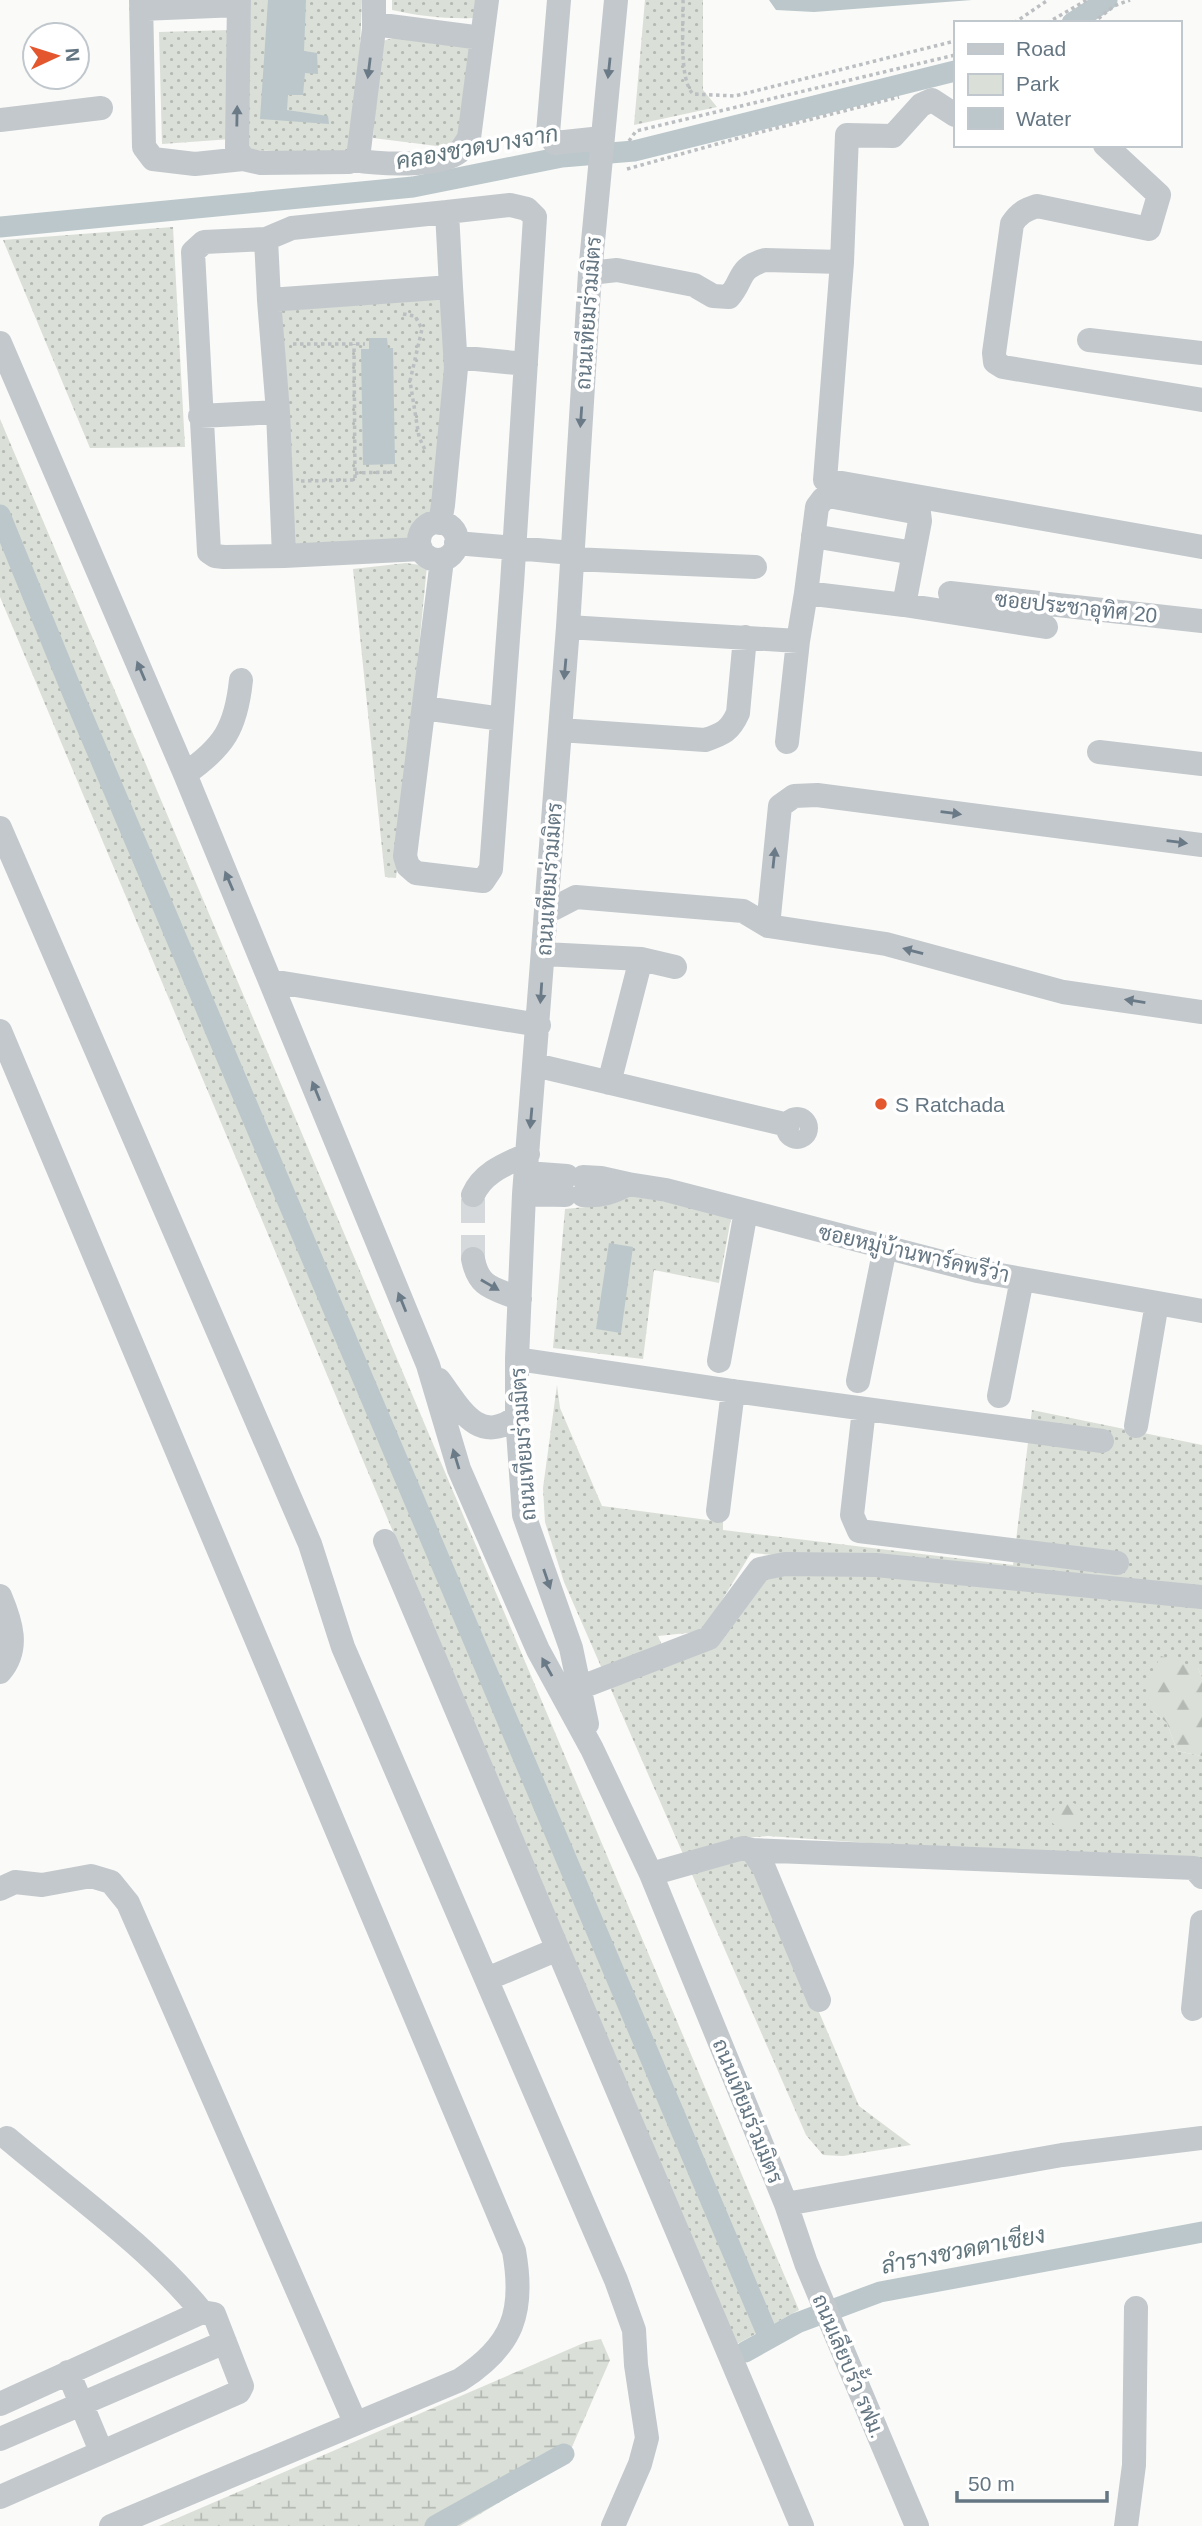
<svg xmlns="http://www.w3.org/2000/svg" width="1202" height="2526" font-family="Helvetica,Sarabun,sans-serif">
  <defs>
    <pattern id="green-dots" width="8" height="8" patternUnits="userSpaceOnUse" patternTransform="scale(1.75)"><rect width="8" height="8" fill="#dadfd7"/><path d="M2 2h.1M6 6h.1" fill="none" stroke="#b4b9b4" stroke-width="1.8" stroke-linecap="round"/></pattern>
    <pattern id="forest-firs" width="22" height="20" patternUnits="userSpaceOnUse" patternTransform="scale(1.75)"><rect width="22" height="20" fill="#dadfd7"/><path d="M5 1l3.5 6h-7zM16 11l3.5 6h-7z" fill="#b4b9b4"/></pattern>
    <pattern id="wetland-marsh" width="20" height="14" patternUnits="userSpaceOnUse" patternTransform="scale(1.75)"><rect width="20" height="14" fill="#dadfd7"/><path d="M1 5h8M5 5V1M11 12h8M15 12V8" fill="none" stroke="#b4b9b4"/></pattern>
  </defs>
  <rect width="100%" height="100%" fill="#fafaf8"/>
  <!-- green -->
  <path fill="url(#green-dots)" d="M251,0H362L356,143L350,154L245,150Z
    M392,0H482L474,18C445,19 419,16 392,10Z
    M645,0H703V90L717,107L634,125Z
    M231,30V139L162,144L159,32Z
    M393,38L471,48L467,129L453,148L373,138L379,42Z
    M173,227L185,447L90,448L3,240Z
    M444,298L448,354L437,513L421,524L413,543L294,550L278,311Z
    M0,419L799,2310L735,2345L0,597Z
    M406,563L427,566L396,878L385,877L353,569Z
    M631,1196L732,1213L719,1283L654,1270L643,1359L553,1348L565,1209L586,1207Z
    M557,1385L560,1408L602,1506L723,1522V1530L1013,1565L1032,1410L1202,1445V1592L751,1553L708,1623L697,1632L658,1636L669,1662L766,1578L780,1575L880,1574L1202,1608V1678L1198,1668L1151,1710L1167,1723L1177,1751L1202,1756V1866L768,1836L745,1838L859,2106L911,2145L843,2156L823,2155L806,2135L564,1582L545,1522L543,1488Z"/>
  <!-- forest -->
  <path fill="url(#forest-firs)" d="M1161,1656L1198,1668L1202,1678V1756L1177,1751L1167,1723L1151,1710L1147,1682Z
    M1074,1803L1081,1811L1072,1826L1057,1827L1048,1819L1057,1805Z"/>
  <!-- wetland -->
  <path fill="url(#wetland-marsh)" d="M601,2339L610,2360L565,2463L460,2526H159L586,2342Z"/>
  <!-- water -->
  <path fill="#bbc7cb" d="M268,0H306L304,51L317,53L318,74L305,73L303,95H288L287,110L328,116L329,124L260,119Z
    M769,0H972L814,12L776,10Z
    M369,338H387L388,348H393L395,464L363,465L361,349H369Z
    M609,1243L633,1247L621,1333L596,1329Z"/>
  <g fill="none" stroke-linecap="round" stroke-linejoin="round">
    <!-- canal -->
    <path stroke="#bbc7cb" stroke-width="21" d="M1072,23L1107,0
      M0,227L413,187L562,157L634,151L955,71
      M0,515L76,701L769,2338
      M745,2352L797,2323L880,2292L1202,2232
      M435,2526L564,2454"/>
    <!-- minor-tunnel -->
    <path stroke="#d5d9db" stroke-width="24" stroke-dasharray="24 12" stroke-linecap="butt" d="M473,1259V1195"/>
    <!-- path -->
    <path stroke="#bbbfc2" stroke-width="3.5" stroke-dasharray="3.5 3.5" stroke-linecap="butt" d="M683,0C684,23 678,78 693,94L735,96L955,41
      M1014,23L1048,0
      M1047,23L1087,0
      M1093,23L1114,6L1130,0
      M629,141L636,131L955,55
      M627,169L753,134L899,97
      M403,314L415,316L422,329L410,381L419,437L426,452
      M293,344H365
      M355,473L392,472
      M301,481L355,480L354,344"/>
    <!-- minor -->
    <path stroke="#c3c8cc" stroke-width="24" d="M141,0L144,147L153,159L195,164L243,159
      M239,0L237,148L243,159L261,163L349,162L358,158L374,29V0
      M559,0L548,133L555,143L602,138
      M141,9L239,5
      M374,24L482,38
      M955,115L932,100L921,105L893,136L847,135L842,262L825,480L1202,547
      M0,120L101,108
      M1105,145L1159,195L1149,229L1037,206C1025,210 1019,213 1012,224L994,353L995,362L1003,367L1202,400
      M353,160C378,164 439,168 459,152C463,148 466,142 469,138L487,0
      M266,239L269,300
      M590,273L617,270L694,285L713,296L729,297C744,280 737,268 765,260L842,262
      M1089,340L1202,353
      M0,343L185,774L428,1365L459,1469L538,1650L592,1749L651,1874L786,2204L806,2263L834,2330L917,2526
      M455,357L526,364
      M200,416L278,412
      M419 541a19 19 0 1 1 38 0a19 19 0 1 1-38 0Z
      M813,536L914,553
      M456,543L573,553
      M421,549L284,556L278,412L269,300L451,287L456,368L443,505L440,523
      M284,556L224,557L215,556L209,552L193,252L204,242L266,239L292,228L447,212L451,287
      M572,559L755,567
      M442,560L405,856L408,866L416,873L483,881L491,869L512,584L535,217L527,209L510,205L447,212
      M806,593L817,507L823,499L829,496L919,513L920,521L904,605
      M950,593L1202,621
      M568,627L798,641
      M424,708L502,719
      M560,730L705,740C723,734 730,731 738,713L745,637
      M787,742L798,641L806,593L904,605L1046,627
      M1099,752L1202,764
      M185,774C224,747 236,728 241,680
      M0,828L310,1544L343,1647L616,2280L634,2330L636,2365L647,2438L640,2464L613,2526
      M547,912L576,897L743,911L768,926L886,944L1063,992L1202,1012
      M768,926L780,806L794,796L817,795L1202,845
      M544,954L641,959L675,967
      M271,981L539,1025
      M0,1031L514,2251C525,2312 513,2346 460,2380L111,2526
      M535,1065L788,1125
      M609,1083L641,959
      M788 1128a9 9 0 1 1 18 0a9 9 0 1 1-18 0Z
      M526,1173L567,1176
      M628,1184L666,1190L977,1271L1202,1311
      M524,1194L565,1195
      M473,1195C483,1172 506,1164 528,1154
      M583,1195C601,1196 612,1193 628,1184L601,1178L583,1177
      M473,1259C479,1289 494,1288 520,1299
      M517,1359L733,1391L1102,1441
      M719,1361L746,1211
      M439,1380C460,1408 478,1446 517,1417
      M858,1381L885,1248
      M999,1396L1022,1279
      M864,1409L852,1515L859,1531L1117,1563
      M1136,1426L1157,1303
      M718,1511L733,1391
      M385,1541L802,2526
      M0,1596C11,1622 20,1649 0,1672
      M579,1688L709,1638L760,1569L785,1564L876,1565L1202,1597
      M587,1724L571,1648L524,1515L517,1417V1359L524,1194L568,627L590,273L616,0
      M752,1850L1194,1868L1202,1877
      M651,1874L743,1848L752,1850L764,1868L819,2000
      M0,1889L15,1882L42,1885L91,1876L111,1882L128,1903L355,2422
      M487,1979L558,1949
      M1193,2009L1202,1922
      M7,2138C73,2194 147,2245 202,2312
      M786,2204L1062,2155L1202,2138
      M68,2372L101,2451
      M0,2404L202,2312L214,2314L242,2386L239,2392L0,2497
      M0,2439L225,2342
      M1126,2526L1134,2465L1136,2308"/>
  </g>
  <!-- one-way arrows -->
  <defs><path id="oneway-solid" d="M-6-.8H1V-3.2L6.5 0L1 3.2V.8H-6Z" transform="scale(1.75)"/></defs>
  <g fill="#6a7a87">
    <use href="#oneway-solid" transform="translate(369 68) rotate(97)"/>
    <use href="#oneway-solid" transform="translate(609 68) rotate(96)"/>
    <use href="#oneway-solid" transform="translate(237 116) rotate(-89)"/>
    <use href="#oneway-solid" transform="translate(581 417) rotate(94)"/>
    <use href="#oneway-solid" transform="translate(565 669) rotate(95)"/>
    <use href="#oneway-solid" transform="translate(141 671) rotate(-113)"/>
    <use href="#oneway-solid" transform="translate(951 813) rotate(7)"/>
    <use href="#oneway-solid" transform="translate(1177 842) rotate(7)"/>
    <use href="#oneway-solid" transform="translate(774 858) rotate(-84)"/>
    <use href="#oneway-solid" transform="translate(229 881) rotate(-113)"/>
    <use href="#oneway-solid" transform="translate(913 951) rotate(-165)"/>
    <use href="#oneway-solid" transform="translate(541 993) rotate(94)"/>
    <use href="#oneway-solid" transform="translate(1135 1001) rotate(-171)"/>
    <use href="#oneway-solid" transform="translate(316 1091) rotate(-112)"/>
    <use href="#oneway-solid" transform="translate(531 1118) rotate(95)"/>
    <use href="#oneway-solid" transform="translate(490 1285) rotate(30)"/>
    <use href="#oneway-solid" transform="translate(402 1302) rotate(-112)"/>
    <use href="#oneway-solid" transform="translate(456 1459) rotate(-107)"/>
    <use href="#oneway-solid" transform="translate(547 1579) rotate(71)"/>
    <use href="#oneway-solid" transform="translate(547 1667) rotate(-119)"/>
  </g>
  <!-- markers -->
  <circle fill="#e4572e" stroke="#fff" stroke-width="2.5" cx="881" cy="1104" r="7"/>
  <g text-anchor="middle" dominant-baseline="central" stroke-width="7" stroke-linejoin="round" paint-order="stroke">
    <!-- street labels -->
    <g font-size="21" fill="#657683" stroke="#fff">
      <text transform="translate(588 313) rotate(-86)">ถนนเทียมร่วมมิตร</text>
      <text transform="translate(1076 607) rotate(6)">ซอยประชาอุทิศ 20</text>
      <text transform="translate(549 879) rotate(-86)">ถนนเทียมร่วมมิตร</text>
      <text transform="translate(914 1253) rotate(13)">ซอยหมู่บ้านพาร์คพรีว่า</text>
      <text transform="translate(523 1444) rotate(-94)">ถนนเทียมร่วมมิตร</text>
      <text transform="translate(748 2111) rotate(68)">ถนนเทียมร่วมมิตร</text>
      <text transform="translate(849 2366) rotate(67)">ถนนเลียบรั้ว รฟม.</text>
    </g>
    <!-- poi labels -->
    <g font-size="21" fill="#657683" stroke="#fff" text-anchor="start">
      <text x="895" y="1104">S Ratchada</text>
    </g>
    <!-- water labels -->
    <g font-size="23" font-style="italic" fill="#60757c" stroke="#fff">
      <text transform="translate(477 147) rotate(-10)">คลองชวดบางจาก</text>
      <text transform="translate(963 2250) rotate(-11)">ลำรางชวดตาเชียง</text>
    </g>
  </g>
  <!-- legend -->
  <rect x="954" y="21" width="228" height="126" fill="#ffffff" stroke="#c1c8cd" stroke-width="2"/>
  <rect x="968" y="44" width="35" height="10" fill="#c3c8cc" stroke="#c1c8cd" stroke-width="2"/>
  <text x="1016" y="56" font-size="21" fill="#657683">Road</text>
  <rect x="968" y="74" width="35" height="21" fill="#dadfd7" stroke="#c1c8cd" stroke-width="2"/>
  <text x="1016" y="91" font-size="21" fill="#657683">Park</text>
  <rect x="968" y="108" width="35" height="21" fill="#bbc7cb" stroke="#c1c8cd" stroke-width="2"/>
  <text x="1016" y="126" font-size="21" fill="#657683">Water</text>
  <!-- north arrow -->
  <g transform="translate(56 56) rotate(86)"><circle r="33" fill="#ffffff" stroke="#c1c8cd" stroke-width="2"/>
  <path d="M0-5L12 26L0 18L-12 26Z" fill="#e4572e"/>
  <text y="-10" font-size="19" font-weight="bold" text-anchor="middle" fill="#657683">N</text>
  </g>
  <!-- scale -->
  <path d="M957 2491v10h150v-10" fill="none" stroke="#657683" stroke-width="3.5"/>
  <text x="968" y="2491" font-size="21" fill="#657683" stroke="#ffffff" stroke-width="5" paint-order="stroke">50 m</text>
</svg>
